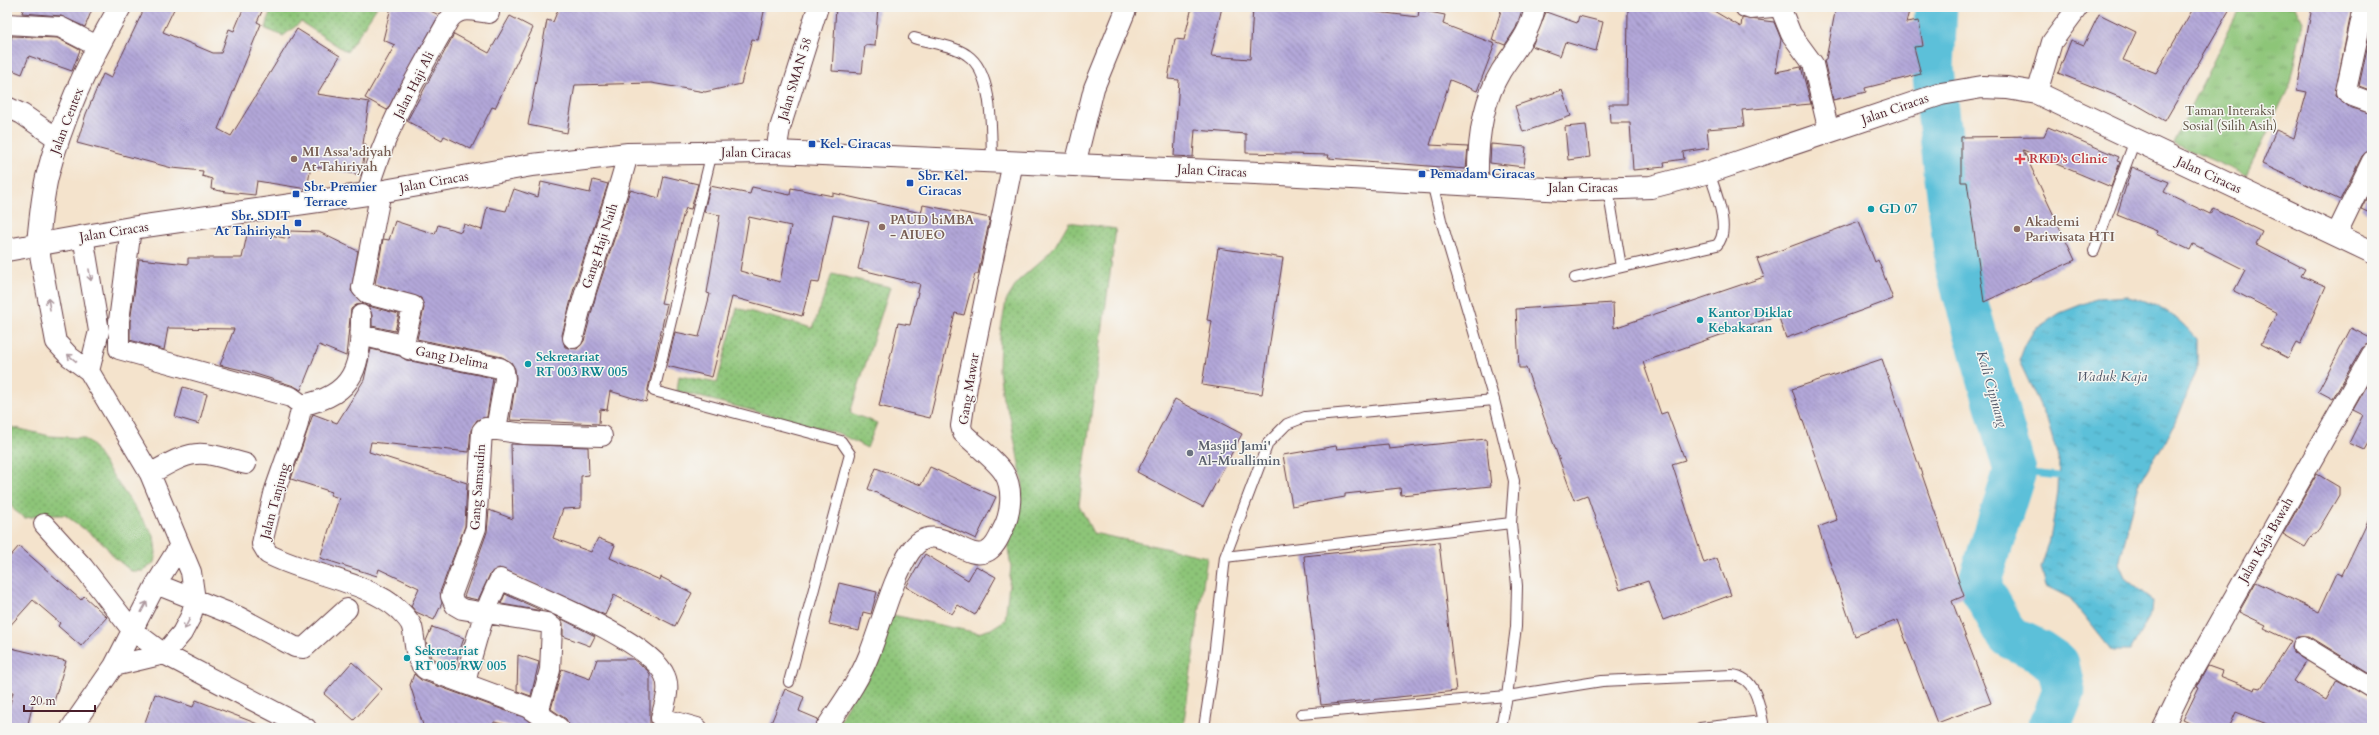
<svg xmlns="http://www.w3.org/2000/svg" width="2379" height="735" font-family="Cardo,serif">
  <defs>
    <pattern id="grass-dots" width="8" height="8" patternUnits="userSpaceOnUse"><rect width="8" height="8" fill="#8dc578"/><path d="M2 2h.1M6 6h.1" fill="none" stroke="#759f63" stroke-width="1.8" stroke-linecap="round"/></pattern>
    <pattern id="park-tufts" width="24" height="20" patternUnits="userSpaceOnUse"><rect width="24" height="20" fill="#8dc578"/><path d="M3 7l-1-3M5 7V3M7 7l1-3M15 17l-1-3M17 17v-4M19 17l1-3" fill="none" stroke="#759f63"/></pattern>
    <pattern id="water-ripples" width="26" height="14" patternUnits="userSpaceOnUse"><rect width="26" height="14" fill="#5bc0d9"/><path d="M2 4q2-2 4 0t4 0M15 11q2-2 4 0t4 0" fill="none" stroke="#4d9bb0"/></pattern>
    <pattern id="building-back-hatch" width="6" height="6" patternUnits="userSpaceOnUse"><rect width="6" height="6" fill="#b2a7d9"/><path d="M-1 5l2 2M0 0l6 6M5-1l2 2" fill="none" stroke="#9387b0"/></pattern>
  </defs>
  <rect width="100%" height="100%" fill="#f6f6f2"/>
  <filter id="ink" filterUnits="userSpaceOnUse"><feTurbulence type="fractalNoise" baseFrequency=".025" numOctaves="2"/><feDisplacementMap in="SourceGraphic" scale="8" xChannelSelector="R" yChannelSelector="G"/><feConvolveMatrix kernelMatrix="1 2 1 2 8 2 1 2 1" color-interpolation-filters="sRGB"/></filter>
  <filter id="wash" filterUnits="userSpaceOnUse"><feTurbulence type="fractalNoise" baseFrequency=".012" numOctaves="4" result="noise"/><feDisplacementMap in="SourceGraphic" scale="16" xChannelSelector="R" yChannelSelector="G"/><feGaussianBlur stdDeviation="0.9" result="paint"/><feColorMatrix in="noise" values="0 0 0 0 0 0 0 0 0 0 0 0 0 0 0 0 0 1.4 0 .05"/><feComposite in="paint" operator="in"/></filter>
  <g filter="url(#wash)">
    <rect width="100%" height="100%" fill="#f4e3cc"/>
    <!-- grass -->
    <path fill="url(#grass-dots)" stroke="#6c7252" d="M271,7H377L347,52L301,22L283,36L266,29Z
      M1069,222L1116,229L1079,505L1093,533L1207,557L1183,728H836L893,615L978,633L991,629L1005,620L1011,567L1008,548L1023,485L1010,416L1003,399L999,370L1000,335L1006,301L1019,280L1043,259L1055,246Z
      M832,274L890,287L850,413L877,423L867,448L838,433L677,391L679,376L717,383L737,308L813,328Z
      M7,426L50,436L82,438L90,442L154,536L156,553L154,563L143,571H131L114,557L103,543L65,515H45L25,518L14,510L7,497Z"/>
    <!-- park -->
    <path fill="url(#park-tufts)" stroke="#6c7252" d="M2240,7H2295L2303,22L2289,87L2246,175L2173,143Z"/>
    <!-- water -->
    <path fill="url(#water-ripples)" stroke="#527082" d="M2128,296C2160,304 2175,314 2197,339V369L2175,425L2139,484L2119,564L2125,578L2153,601L2152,612L2130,651H2112L2070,598L2046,586L2041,568L2050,539L2058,492L2059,461L2047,420L2019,361L2025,345L2034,330L2060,313L2098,298Z"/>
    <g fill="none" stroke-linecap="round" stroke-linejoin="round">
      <!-- stream -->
      <path stroke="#5bc0d9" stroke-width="7" d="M2015,471L2058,476"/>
      <!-- river -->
      <path stroke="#5bc0d9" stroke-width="43" d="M1936,7L1933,69L1957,269L2015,471L1979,584L2008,636L2039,651L2058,664L2064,691L2049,728"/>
    </g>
    <g id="blocks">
      <!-- building -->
      <path fill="url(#building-back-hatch)" fill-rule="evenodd" d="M24,7H93L85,27L61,16L22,13Z
        M145,7H175L163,32L213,53H221L229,29L234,31L244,7H264L257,22L261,24L218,129L231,136L297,29L340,56L317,94L369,102L363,144H366L361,175L311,166L307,189L257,181L255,195L226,192L211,189L212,179L202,176L203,171L172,168L77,143L86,114L103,74L111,78Z
        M391,7H422L439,15L387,110L365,98L395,45L383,40Z
        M559,7H765L758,40L752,39L741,84L705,92L651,83L575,85L567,133L528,125L547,20L553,22Z
        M836,7H878L875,46L865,45L862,73L832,71Z
        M1192,7H1222L1211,56L1250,59L1253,7H1336L1418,17L1419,10L1445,15L1443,24L1495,44L1477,91L1450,80L1430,145L1468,147L1466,169L1328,158L1329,155L1246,153V134L1195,130L1193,157L1174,156L1179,80L1168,79L1175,39L1184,40Z
        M1502,7H1523L1516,28L1505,45L1492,40Z
        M1628,7H1707L1741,27L1742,18L1774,22L1781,39L1776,72L1801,67L1811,104L1742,110L1744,126L1707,129L1709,148L1683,152L1684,159L1664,162L1665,167L1633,170L1630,123H1610L1609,104H1627Z
        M1836,7H1910L1906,23L1919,21L1923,46L1914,47L1921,74L1865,88L1866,92L1833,100L1824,60L1826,59Z
        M2194,7H2231L2165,121L2132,102L2058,73L2071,40L2084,45L2099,14L2136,32L2123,60L2156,73Z
        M2312,7L2352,8L2335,95L2349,107L2372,114L2371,150L2362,156L2340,200L2262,164L2276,130L2294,138L2307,92L2297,90Z
        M1546,12L1577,23L1579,16L1603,22L1596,51L1565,42L1560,56L1532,46Z
        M510,16L533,28L495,108L492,107L471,149L444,136L442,140L407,121L454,34L489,53Z
        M2372,25V91L2359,86Z
        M12,36L57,38L80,50L72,71L29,56L22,74L7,68V49Z
        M1562,90L1571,116L1523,132L1515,106Z
        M1586,125L1590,157L1568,160L1565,127Z
        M2048,127L2119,157L2117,161L2120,162L2111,187L2023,150L2075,260L1984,302L1967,182H1961V137L2044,136Z
        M1491,144L1526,147L1524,167L1490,163Z
        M2132,167L2169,182L2164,192L2210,214L2213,208L2262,232L2256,244L2305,269L2301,276L2326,286L2300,345L2296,343L2288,358L2261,344L2277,313L2234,291L2245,270L2193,244L2190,250L2156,234L2157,231L2117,215Z
        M664,176L698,184L691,209L686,208L683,216L661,303L667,304L648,389V394L646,402L610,391L607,410L600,409L599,424L510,420L516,378L515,369L511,362L502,357L417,339L424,308L421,298L375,284L383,239L389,240L395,221L435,234L438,225L461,232L464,224L482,230L487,207L506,211L514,189L538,197L541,182L590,193L593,180L608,184L574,288L562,335L565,347L577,349L584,341L596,295L630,190L659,198Z
        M710,186L750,194L752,187L790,195L791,188L833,196V193L921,213L923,205L990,218L978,274H975L964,315L955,313L930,418L879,406L898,323L910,325L920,284L858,269L869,222L833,215L819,283L811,282L802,316L732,297L712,377L667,366L675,332L699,337L710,294L707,293L720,215L704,212ZM749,217L791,226L780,282L740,271Z
        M2372,187V214L2361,209Z
        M1859,221L1875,262L1878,260L1893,299L1786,338L1778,315L1643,362L1661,414L1667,412L1685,460L1672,464L1704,563L1717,558L1731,595L1663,620L1648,581L1620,590L1587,495L1574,500L1526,368H1519L1516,309L1613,303L1614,328L1764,277L1757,259Z
        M248,230L289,239L290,231L319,232L358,251L351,291L363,304L356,305L351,309L346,356L319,345L301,390L294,386L246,371L220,365L234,329L168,328L164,350L130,340V322L139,259L188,264V258H242Z
        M1218,248L1283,258L1262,394L1202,385L1212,321L1207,320Z
        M368,306L399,314L395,331L372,326V315Z
        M2351,328L2372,339V343L2362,348L2333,399L2318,391Z
        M371,349L400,356L406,360L493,378L487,417L477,420L471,430L469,452L371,442L369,452L467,483L465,526L440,592L442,603L434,620L416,612L411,606L419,588L379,569L377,576L320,558L339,498L330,495L332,492L291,479L313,414L337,423L364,380Z
        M1882,359L1964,596L1952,601L1991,703L1937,723L1898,620L1855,636L1818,527L1837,520L1792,389Z
        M2372,377V438L2365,450L2349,443L2363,415L2353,410Z
        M183,387L207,394L199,424L175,417Z
        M1175,399L1242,434L1203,507L1137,472Z
        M1486,439L1491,486L1401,495L1400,488L1345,494V497L1292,506L1283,455L1336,446L1337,449L1388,444L1389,449Z
        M511,444L588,447L589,475L581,476V508L563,509L553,538L591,552L598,538L615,545L610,558L660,580L661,577L692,593L675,626L614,595L605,615L499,568L490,574L478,600L464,597L487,532L489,510L513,519Z
        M930,467L996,497L976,539L868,489L876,468L921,485Z
        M2317,474L2339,487V495L2316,534H2313L2305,547L2283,534Z
        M2372,512V675L2309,636H2297L2292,646L2293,652L2306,661L2293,681L2326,700L2337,680L2372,699V728H2277L2236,712L2229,728H2200L2183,720L2199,687L2197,686L2208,666L2222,671L2220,676L2255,690L2256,687L2261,688L2291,641L2264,628L2266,625L2239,612L2256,582L2319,612L2337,573L2342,575Z
        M1439,542L1456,691L1321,705L1304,556Z
        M19,546L81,600L84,596L107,617L81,646L58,626L60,623L33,600L7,629V560Z
        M925,554L968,580L976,566L996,577L975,615L958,605L952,614L906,587Z
        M839,583L877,592L871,614L863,612L859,631L829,624Z
        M505,594L534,607L542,611L501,604Z
        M560,618L595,636L590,646L563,636V623Z
        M432,627L464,638L454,668L431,658L426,641Z
        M7,647L66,661L53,705L34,699L27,728H7V716L13,692L7,691Z
        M518,655L539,662L531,696L517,691Z
        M597,659H633L647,670L650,674V728H570L566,719L551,709L562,669L590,679Z
        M352,662L382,689L354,720L324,694Z
        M414,674L421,680L523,717L538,728H519L494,722L493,728H424L410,685Z
        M785,689L804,697L799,711L818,719L815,728H769Z
        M155,694L193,707L196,700L268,728H143Z"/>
    </g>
  </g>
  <g filter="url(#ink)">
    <use href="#blocks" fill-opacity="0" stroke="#643c43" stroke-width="1"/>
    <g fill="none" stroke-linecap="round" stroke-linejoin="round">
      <!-- lane casing -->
      <g stroke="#643c43" stroke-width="12">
        <path id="lane" d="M914,38C930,43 953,45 967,55C994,73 991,132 992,162
          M712,152L654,391L841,441L850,454L789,682
          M1608,189L1621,267
          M2094,251L2135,140
          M1575,278L1717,245C1732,230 1714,188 1709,172
          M1494,400L1514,481L1511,523L1517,586L1516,627L1507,696L1501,728
          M1225,557L1511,523
          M1301,714L1507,696L1602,681L1732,675C1757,677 1760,708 1764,728
          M1204,728L1212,675L1225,557L1268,443L1287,424L1305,417L1494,400L1441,220L1432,182
          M1700,728L1762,721"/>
      </g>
      <!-- street casing -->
      <g stroke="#643c43" stroke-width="22">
        <path id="street" d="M1745,7L1751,9L1772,7
          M1780,7L1791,34L1813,64L1829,132
          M2363,12L2346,91L2353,96L2372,103
          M7,24L60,27L97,46
          M2037,93L2052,42L2078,7
          M7,107L22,114L58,139
          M776,152L780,128L818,7
          M1075,165L1094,88L1127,7
          M1478,184C1477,147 1481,104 1501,71C1515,49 1530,34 1535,7
          M381,191L362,288L368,294L413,306L404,343L408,349L500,368L504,371L505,379L496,429
          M367,194C383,132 417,76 448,21C459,5 472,11 489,13
          M131,228L119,321V349L291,397L302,405L297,427L275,490L263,539L262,544L268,554C304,574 368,581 399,610C403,614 410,620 412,627C416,642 413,657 425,669L528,707L559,728
          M2336,235L2372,161
          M83,236L99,331L89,371
          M38,244L56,342L70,357L89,371L150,474L191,572L195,600L191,616L182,633L164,654L114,666
          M361,335L406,346
          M573,338C587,275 612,217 628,154
          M302,405C356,395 361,365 361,315
          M150,474C195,448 197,450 246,464
          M44,524L83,567L132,630L164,654L306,728
          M156,584L239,617L295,647L304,648L347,609
          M2303,646L2372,688
          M465,684C473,648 483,612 500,579C536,596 651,641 665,676C671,690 664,705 661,718L697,728
          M538,713L550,670L552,627L547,623L462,609L455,605L451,596L476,528L482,431L485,428L524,434L602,436
          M71,728L114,666L156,584L179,547
          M826,728C841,705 859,681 869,655C881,625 893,577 910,552C935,515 963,562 986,552C994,549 999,538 1002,531C1011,515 1014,489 1004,473C997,461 973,443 963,433L961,426L967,386L1013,162
          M2163,728L2181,691L2372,354"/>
      </g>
      <!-- secondary casing -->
      <g stroke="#643c43" stroke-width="24">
        <path id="secondary" d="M38,244C40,222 42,199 47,177C62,118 89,60 120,7
          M7,250L131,228L367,194L532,165L628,154L776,152L1280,174L1565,190L1651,187L1709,172L1941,94L1982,87L2007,88L2037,93L2372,252"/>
      </g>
      <!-- lane -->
      <use href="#lane" stroke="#fff" stroke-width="10"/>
      <!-- street -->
      <use href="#street" stroke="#fff" stroke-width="20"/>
      <!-- secondary -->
      <use href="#secondary" stroke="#fff" stroke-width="22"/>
    </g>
    <!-- one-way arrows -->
    <defs><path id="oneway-shaft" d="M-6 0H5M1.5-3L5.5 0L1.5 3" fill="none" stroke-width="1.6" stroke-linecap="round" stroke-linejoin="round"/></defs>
    <g stroke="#ae9aa0">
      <use href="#oneway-shaft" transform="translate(90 275) rotate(80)"/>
      <use href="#oneway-shaft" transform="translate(49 304) rotate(-100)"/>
      <use href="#oneway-shaft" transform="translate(72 358) rotate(-140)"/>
      <use href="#oneway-shaft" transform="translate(144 607) rotate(-62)"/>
      <use href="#oneway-shaft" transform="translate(187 624) rotate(117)"/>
    </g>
  </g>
  <!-- markers -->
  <g fill="#1a4fb4" stroke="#f6f6f2" stroke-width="1.5">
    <rect x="808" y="140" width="8" height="8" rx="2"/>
    <rect x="1418" y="170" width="8" height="8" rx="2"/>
    <rect x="906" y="179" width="8" height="8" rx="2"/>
    <rect x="292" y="190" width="8" height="8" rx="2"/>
    <rect x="294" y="219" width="8" height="8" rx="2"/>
  </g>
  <g fill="#8d6e63" stroke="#f6f6f2" stroke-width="1.5">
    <circle cx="294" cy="159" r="4"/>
    <circle cx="882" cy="227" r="4"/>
    <circle cx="2017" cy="229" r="4"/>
  </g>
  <path fill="#e0444e" stroke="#f6f6f2" stroke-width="1.5" d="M2018 153h4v4h4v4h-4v4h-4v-4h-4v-4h4z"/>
  <g fill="#0f9aa8" stroke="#f6f6f2" stroke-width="1.5">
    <circle cx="1871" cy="209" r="4"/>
    <circle cx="1700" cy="320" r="4"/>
    <circle cx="528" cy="364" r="4"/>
    <circle cx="407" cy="658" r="4"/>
  </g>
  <circle fill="#6b7280" stroke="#f6f6f2" stroke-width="1.5" cx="1190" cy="453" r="4"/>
  <g text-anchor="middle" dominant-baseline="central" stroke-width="3" stroke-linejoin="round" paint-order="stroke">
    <!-- street labels -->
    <g font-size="13" fill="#4a1f2b" stroke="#f6f6f2">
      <text transform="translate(795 79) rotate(-73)">Jalan SMAN 58</text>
      <text transform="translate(414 85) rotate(-63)">Jalan Haji Ali</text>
      <text transform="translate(1895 109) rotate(-19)">Jalan Ciracas</text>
      <text transform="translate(67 121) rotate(-69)">Jalan Centex</text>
      <text transform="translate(756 153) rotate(1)">Jalan Ciracas</text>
      <text transform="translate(1212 171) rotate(3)">Jalan Ciracas</text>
      <text transform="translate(2209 175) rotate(25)">Jalan Ciracas</text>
      <text transform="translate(434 182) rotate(-10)">Jalan Ciracas</text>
      <text x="1583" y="188">Jalan Ciracas</text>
      <text transform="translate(114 232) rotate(-9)">Jalan Ciracas</text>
      <text transform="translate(600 246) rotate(-72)">Gang Haji Naih</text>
      <text transform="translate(452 358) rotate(11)">Gang Delima</text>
      <text transform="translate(969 389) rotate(-81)">Gang Mawar</text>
      <text transform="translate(478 487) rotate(-86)">Gang Samsudin</text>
      <text transform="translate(275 501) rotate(-75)">Jalan Tanjung</text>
      <text transform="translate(2266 540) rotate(-60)">Jalan Kaja Bawah</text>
    </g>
    <!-- park labels -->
    <g font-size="13" fill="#5e5142" stroke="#f6f6f2">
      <text x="2230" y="111">Taman Interaksi<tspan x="2230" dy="15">Sosial (Silih Asih)</tspan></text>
    </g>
    <!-- transit labels -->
    <g font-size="13" font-weight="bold" fill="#164399" stroke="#f6f6f2" text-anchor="start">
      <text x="820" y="144">Kel. Ciracas</text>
      <text x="1430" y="174">Pemadam Ciracas</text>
      <text x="918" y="176">Sbr. Kel.<tspan x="918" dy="15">Ciracas</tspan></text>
      <text x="304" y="187">Sbr. Premier<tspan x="304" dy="15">Terrace</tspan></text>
      <text x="290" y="216" text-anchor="end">Sbr. SDIT<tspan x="290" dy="15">At Tahiriyah</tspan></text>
    </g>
    <!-- education labels -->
    <g font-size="13" font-weight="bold" fill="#785e54" stroke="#f6f6f2" text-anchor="start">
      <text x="302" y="152">MI Assa'adiyah<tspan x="302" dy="15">At Tahiriyah</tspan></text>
      <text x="890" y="220">PAUD biMBA<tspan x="890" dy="15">- AIUEO</tspan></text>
      <text x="2025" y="222">Akademi<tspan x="2025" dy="15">Pariwisata HTI</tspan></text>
    </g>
    <!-- health labels -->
    <g font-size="13" font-weight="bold" fill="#be3a42" stroke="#f6f6f2" text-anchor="start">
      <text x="2029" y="159">RKD's Clinic</text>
    </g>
    <!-- culture labels -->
    <g font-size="13" font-weight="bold" fill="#0d838f" stroke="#f6f6f2" text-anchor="start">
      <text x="1879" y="209">GD 07</text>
      <text x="1708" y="313">Kantor Diklat<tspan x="1708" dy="15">Kebakaran</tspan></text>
      <text x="536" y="357">Sekretariat<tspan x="536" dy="15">RT 003 RW 005</tspan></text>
      <text x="415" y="651">Sekretariat<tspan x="415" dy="15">RT 005 RW 005</tspan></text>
    </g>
    <!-- worship labels -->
    <g font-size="13" font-weight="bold" fill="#5b616d" stroke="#f6f6f2" text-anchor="start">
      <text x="1198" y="446">Masjid Jami'<tspan x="1198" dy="15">Al-Muallimin</tspan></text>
    </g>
    <!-- water labels -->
    <g font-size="14" font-style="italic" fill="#505768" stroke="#f6f6f2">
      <text x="2112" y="376">Waduk Kaja</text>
      <text transform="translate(1992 389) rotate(74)">Kali Cipinang</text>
    </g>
  </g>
  <!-- margin -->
  <rect width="2379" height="735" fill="none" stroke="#f6f6f2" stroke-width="24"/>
  <!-- scale -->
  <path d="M24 705v6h71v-6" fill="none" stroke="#4a1f2b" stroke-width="2"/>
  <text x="30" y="705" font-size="12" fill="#4a1f2b" stroke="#f6f6f2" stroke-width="3" paint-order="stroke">20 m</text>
</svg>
